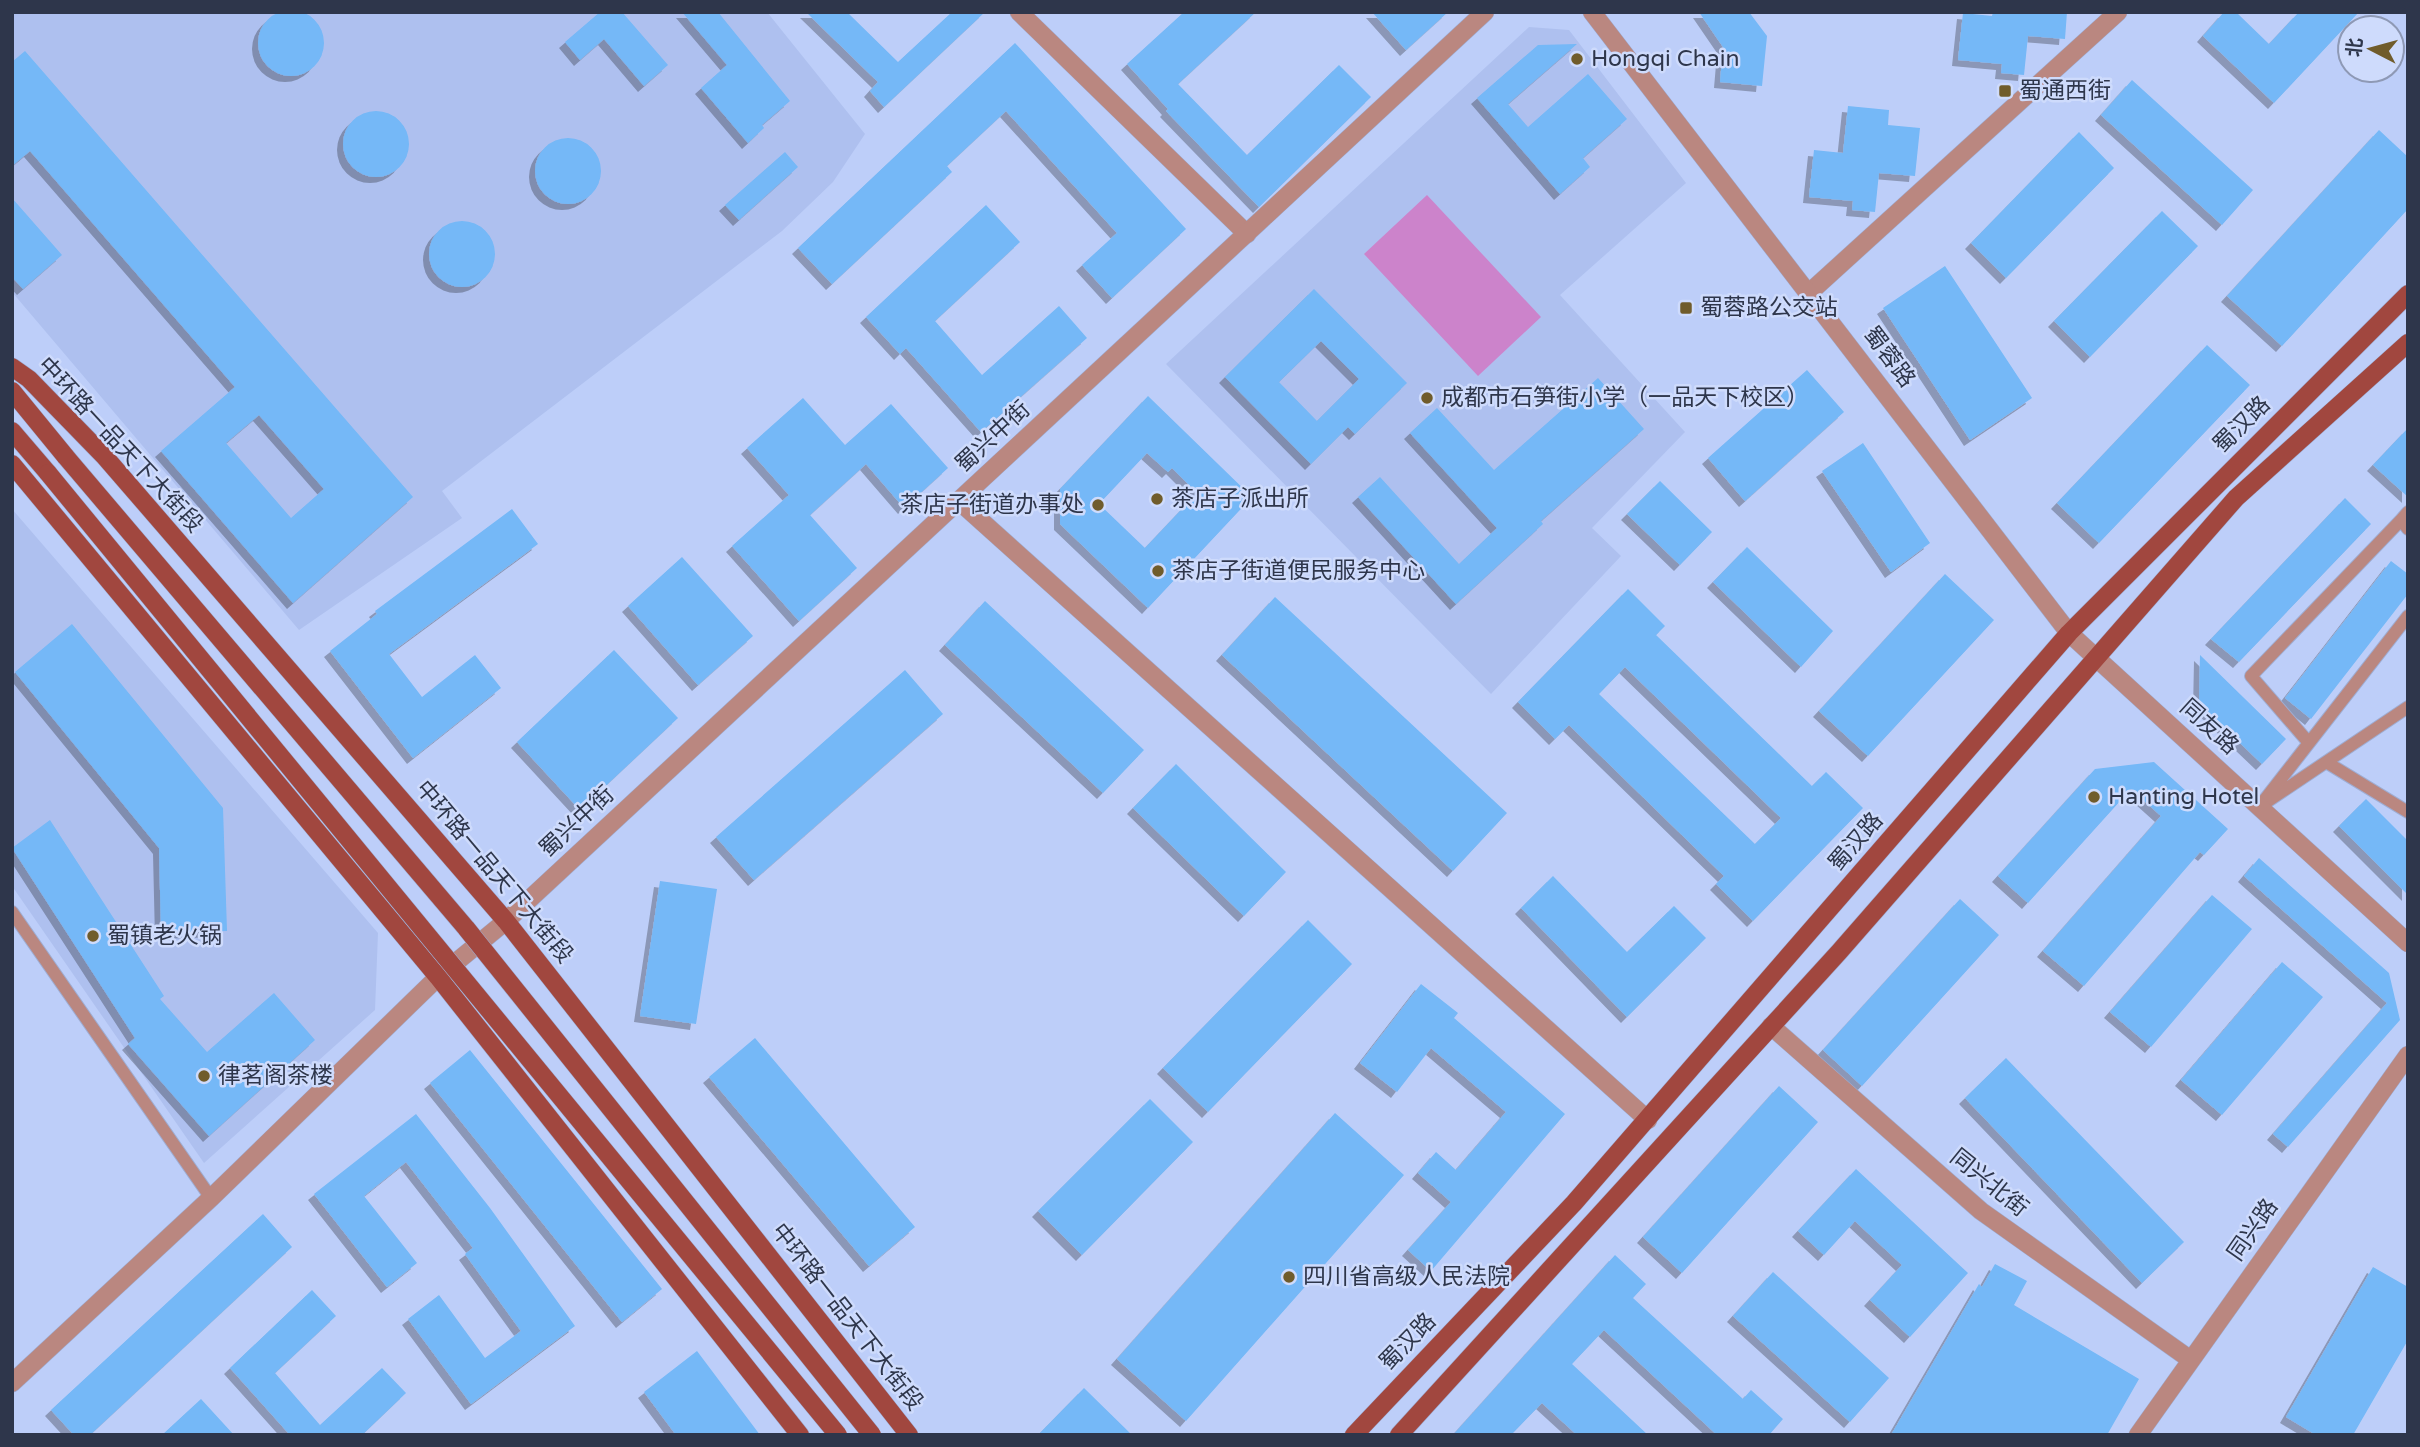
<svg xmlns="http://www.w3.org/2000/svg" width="2420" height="1447" font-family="'Varela Round','Noto Sans SC',sans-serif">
  <defs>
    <filter id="shadow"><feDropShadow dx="-6" dy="6" stdDeviation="0" flood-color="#0004"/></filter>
  </defs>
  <rect width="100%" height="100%" fill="#bdcef9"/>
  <!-- built -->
  <path fill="#aec0ef" d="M12,12H767L865,134L833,182L782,231L442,491L462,518L299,630L12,292Z
    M1529,27L1569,30L1686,183L1560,295L1685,432L1592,528L1621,556L1491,694L1166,364Z
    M12,509L378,933L375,1010L204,1163L12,886Z"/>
  <!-- green -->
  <path fill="#cc83cb" d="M1427,195L1541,317L1478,376L1364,254Z"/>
  <!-- building -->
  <path fill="#74b8f7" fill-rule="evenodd" filter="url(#shadow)" d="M258 43a33 33 0 1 1 66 0a33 33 0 1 1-66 0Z
    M600,12H622L668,65L644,86L604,39L580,60L565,42Z
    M682,12H718L790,101L762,125L764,128L748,143L701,88L727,65Z
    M806,12H847L898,62L952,12H985L884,107L870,91L878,82Z
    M1184,12H1256L1178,84L1247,155L1339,65L1371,97L1259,207L1166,111L1168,109L1127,64Z
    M1372,12H1448L1406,50Z
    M1699,12H1749L1767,36L1762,86L1720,82L1723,47Z
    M1993,12H2067L2065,39L2028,36L2024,75L2001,73L2002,64L1958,60L1963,13L1992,16Z
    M2224,12H2236L2269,44L2299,12H2359L2274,103L2203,36Z
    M1015,43L1186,229L1112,298L1082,265L1117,233L1006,111L947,166L952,172L832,284L798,248Z
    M1577,44L1508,104L1528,127L1588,74L1627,119L1583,158L1590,167L1560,194L1477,98L1538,45Z
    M25,51L413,497L293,603L161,451L235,387L30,151L12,166V62ZM259,415L324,489L291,518L226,443Z
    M2132,80L2253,190L2222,225L2101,115Z
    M1848,106L1889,110L1888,125L1920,128L1915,176L1879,173L1875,212L1852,210L1853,201L1809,197L1814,150L1843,153Z
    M343 144a33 33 0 1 1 66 0a33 33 0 1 1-66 0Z
    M2379,130L2408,157V209L2282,346L2227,296Z
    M2079,132L2114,168L2006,278L1971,243Z
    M535 171a33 33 0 1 1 66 0a33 33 0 1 1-66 0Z
    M785,152L798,167L739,220L725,205Z
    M12,198L62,255L23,289L12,277Z
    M986,205L1020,242L935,321L982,375L1059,306L1087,338L981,432L906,348L900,354L866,317Z
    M2162,211L2198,246L2090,357L2054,321Z
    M429 254a33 33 0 1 1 66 0a33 33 0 1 1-66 0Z
    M1945,266L2032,398L1970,440L1883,308Z
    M1314,289L1407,383L1355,434L1348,427L1311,464L1225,377ZM1321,341L1359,379L1317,421L1279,382Z
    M2207,345L2250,385L2099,543L2057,503Z
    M1807,370L1844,412L1745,501L1708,458Z
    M1598,378L1644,429L1541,521L1543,524L1456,604L1358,497L1380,477L1459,564L1497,528L1410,433L1437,408L1494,470Z
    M1148,396L1252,497L1148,608L1060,524V489ZM1147,453L1168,472L1172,468L1197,493L1145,548L1099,504Z
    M803,398L845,445L891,404L948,468L904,508L866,464L810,515L857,568L799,621L732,546L789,495L747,448Z
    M2408,428V497L2373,465Z
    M1863,443L1930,543L1891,572L1822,471Z
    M1660,481L1712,532L1680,565L1627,514Z
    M2345,498L2371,524L2239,662L2211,639Z
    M512,509L538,544L389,654L422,697L475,655L501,688L413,758L330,651L377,614L375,611Z
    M1747,547L1833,631L1801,667L1713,582Z
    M682,557L753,636L698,685L628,606Z
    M2391,561L2408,574V594L2311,719L2285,698Z
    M1945,574L1994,620L1868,756L1819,711Z
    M1628,589L1665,626L1656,635L1812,786L1826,772L1863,808L1753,921L1716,884L1724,876L1569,725L1555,739L1518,702ZM1625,667L1781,818L1755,844L1599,694Z
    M1275,597L1507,813L1453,871L1222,655Z
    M985,601L1144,750L1103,793L945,645Z
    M72,624L223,808L227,931L161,933L159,848L15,672Z
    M614,650L678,718L580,810L517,742Z
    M2200,655L2286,739L2262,764L2199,704Z
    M905,670L943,714L754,880L716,837Z
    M2154,762L2228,829L2204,855L2200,852L2084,986L2043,951L2161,816L2131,789L2028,903L1998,876L2095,769Z
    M1176,764L1286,872L1244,916L1133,808Z
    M2366,799L2408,841V895L2339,826Z
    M50,820L164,996L160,999L207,1052L274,993L315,1040L209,1136L128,1044L135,1038L12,848Z
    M2259,858L2389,973L2400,1020L2288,1147L2273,1134L2387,1003L2244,876Z
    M1553,876L1627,952L1674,906L1706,938L1627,1017L1521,908Z
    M660,881L717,889L696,1024L640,1016Z
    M2212,895L2252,929L2151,1047L2110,1012Z
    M1960,899L1999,935L1862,1086L1823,1050Z
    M1308,920L1352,964L1208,1112L1163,1068Z
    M2282,962L2323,997L2222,1115L2181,1080Z
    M1421,984L1458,1013L1454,1018L1565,1114L1431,1271L1408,1250L1451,1202L1418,1173L1436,1152L1456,1170L1506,1112L1431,1048L1397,1092L1360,1063Z
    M755,1038L915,1227L869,1266L709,1077Z
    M470,1050L662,1289L622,1322L430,1083Z
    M2006,1058L2184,1242L2142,1283L1965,1098Z
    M1779,1086L1818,1122L1682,1273L1643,1237Z
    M1150,1099L1193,1142L1082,1255L1038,1211Z
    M1335,1113L1404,1175L1186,1421L1117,1359Z
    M416,1114L490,1208L575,1326L471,1404L408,1319L439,1295L485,1358L521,1331L465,1254L473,1248L406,1162L364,1196L417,1263L387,1287L314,1194Z
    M1856,1169L1968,1273L1910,1337L1870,1300L1902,1265L1855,1221L1824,1255L1798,1231Z
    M263,1214L292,1247L90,1435H74L51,1410Z
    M1615,1255L1646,1284L1633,1298L1743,1399L1751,1390L1783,1419L1769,1435H1717L1604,1330L1572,1364L1648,1435H1577L1542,1403L1511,1435H1453Z
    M1995,1264L2027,1281L2014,1305L2139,1379L2107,1435H1891L1979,1284L1982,1287Z
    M2373,1267L2408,1287V1340L2353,1435H2316L2286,1417Z
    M1773,1272L1889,1378L1850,1422L1733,1316Z
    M312,1290L336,1316L275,1373L320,1425L382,1368L406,1393L362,1435H290L230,1368Z
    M697,1351L760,1435H676L644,1392Z
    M1084,1388L1132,1435H1038Z
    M201,1399L234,1435H162Z"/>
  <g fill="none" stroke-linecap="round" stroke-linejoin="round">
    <!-- service casing -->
    <g stroke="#9eadd3" stroke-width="14">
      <path id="service" d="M2408,512L2401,520L2408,529
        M2309,743L2251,676L2401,520
        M2326,762L2408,812
        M2268,801L2408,707
        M2259,807L2408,616
        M12,912L211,1198"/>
    </g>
    <!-- minor casing -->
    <g stroke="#9eadd3" stroke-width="19">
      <path id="minor" d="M1019,12L1247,234
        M1809,293L2118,12
        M960,502L1648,1120
        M2069,633L2408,943
        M1771,1026L1981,1211L2191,1360
        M2138,1435L2408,1055"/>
    </g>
    <!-- tertiary casing -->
    <g stroke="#9eadd3" stroke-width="19">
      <path id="tertiary" d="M1592,12L2069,633
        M12,1383L211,1198L438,977L506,921L1485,12"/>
    </g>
    <!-- primary casing -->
    <g stroke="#9eadd3" stroke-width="19">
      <path id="primary" d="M12,367L29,379L105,457L506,921L909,1435
        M12,391L66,457
        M12,431L48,473
        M12,464L438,977L800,1435
        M1354,1435L1574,1203L2069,633L2408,294
        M1399,1435L1839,952L2236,498L2408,343"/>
    </g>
    <!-- service -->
    <use href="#service" stroke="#ba8780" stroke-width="12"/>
    <!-- minor -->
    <use href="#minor" stroke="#ba8780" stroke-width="18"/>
    <!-- tertiary -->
    <use href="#tertiary" stroke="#ba8780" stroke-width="18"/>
    <!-- primary -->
    <use href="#primary" stroke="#a1473f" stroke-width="18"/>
    <!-- primary-bridge casing -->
    <g stroke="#9eadd3" stroke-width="19" stroke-linecap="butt">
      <path id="primary-bridge" d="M66,457L466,928L872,1435
        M48,473L838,1435"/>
    </g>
    <!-- primary-bridge -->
    <use href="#primary-bridge" stroke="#a1473f" stroke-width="18"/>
  </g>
  <!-- markers -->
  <g fill="#705c2b" stroke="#cedbfc" stroke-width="2.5">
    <circle cx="1577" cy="59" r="7"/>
    <rect x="1998" y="84" width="14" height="14" rx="3.5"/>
    <rect x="1679" y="301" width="14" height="14" rx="3.5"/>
    <circle cx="1427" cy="398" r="7"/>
    <circle cx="1157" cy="499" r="7"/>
    <circle cx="1098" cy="505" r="7"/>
    <circle cx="1158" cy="571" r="7"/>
    <circle cx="2094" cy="797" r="7"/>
    <circle cx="93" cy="936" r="7"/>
    <circle cx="204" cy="1076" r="7"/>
    <circle cx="1289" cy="1277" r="7"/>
  </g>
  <g text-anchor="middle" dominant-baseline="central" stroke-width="5" stroke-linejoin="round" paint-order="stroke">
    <!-- poi labels -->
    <g font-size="23" fill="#2e364b" stroke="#cedbfc" text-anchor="start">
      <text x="1591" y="59">Hongqi Chain</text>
      <text x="2019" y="91">蜀通西街</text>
      <text x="1700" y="308">蜀蓉路公交站</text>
      <text x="1441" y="398">成都市石笋街小学（一品天下校区）</text>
      <text x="1171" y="499">茶店子派出所</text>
      <text x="1084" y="505" text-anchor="end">茶店子街道办事处</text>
      <text x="1172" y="571">茶店子街道便民服务中心</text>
      <text x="2108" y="797">Hanting Hotel</text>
      <text x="107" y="936">蜀镇老火锅</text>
      <text x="218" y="1076">律茗阁茶楼</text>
      <text x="1303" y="1277">四川省高级人民法院</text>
    </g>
    <!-- street labels -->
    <g font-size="23" fill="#2e364b" stroke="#cedbfc">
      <text transform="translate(1889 357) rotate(53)">蜀蓉路</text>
      <text transform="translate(2242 425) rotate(-45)">蜀汉路</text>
      <text transform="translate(993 437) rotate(-43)">蜀兴中街</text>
      <text transform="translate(120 445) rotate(47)">中环路一品天下大街段</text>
      <text transform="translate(2209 727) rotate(42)">同友路</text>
      <text transform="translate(577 822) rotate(-43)">蜀兴中街</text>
      <text transform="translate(1856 842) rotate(-49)">蜀汉路</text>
      <text transform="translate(494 872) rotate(50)">中环路一品天下大街段</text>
      <text transform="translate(1989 1183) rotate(39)">同兴北街</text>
      <text transform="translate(2253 1230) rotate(-55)">同兴路</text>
      <text transform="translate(847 1317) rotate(52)">中环路一品天下大街段</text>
      <text transform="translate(1408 1342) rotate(-46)">蜀汉路</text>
    </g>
  </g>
  <!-- border -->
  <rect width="2420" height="1447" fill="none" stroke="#2e364b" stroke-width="28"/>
  <!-- north arrow -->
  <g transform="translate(2371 49) rotate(276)"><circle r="33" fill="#cedbfc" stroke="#8e99b5" stroke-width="2"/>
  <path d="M0-5L12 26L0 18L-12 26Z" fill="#705c2b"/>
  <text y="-10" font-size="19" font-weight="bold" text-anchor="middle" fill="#2e364b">北</text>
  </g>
</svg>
